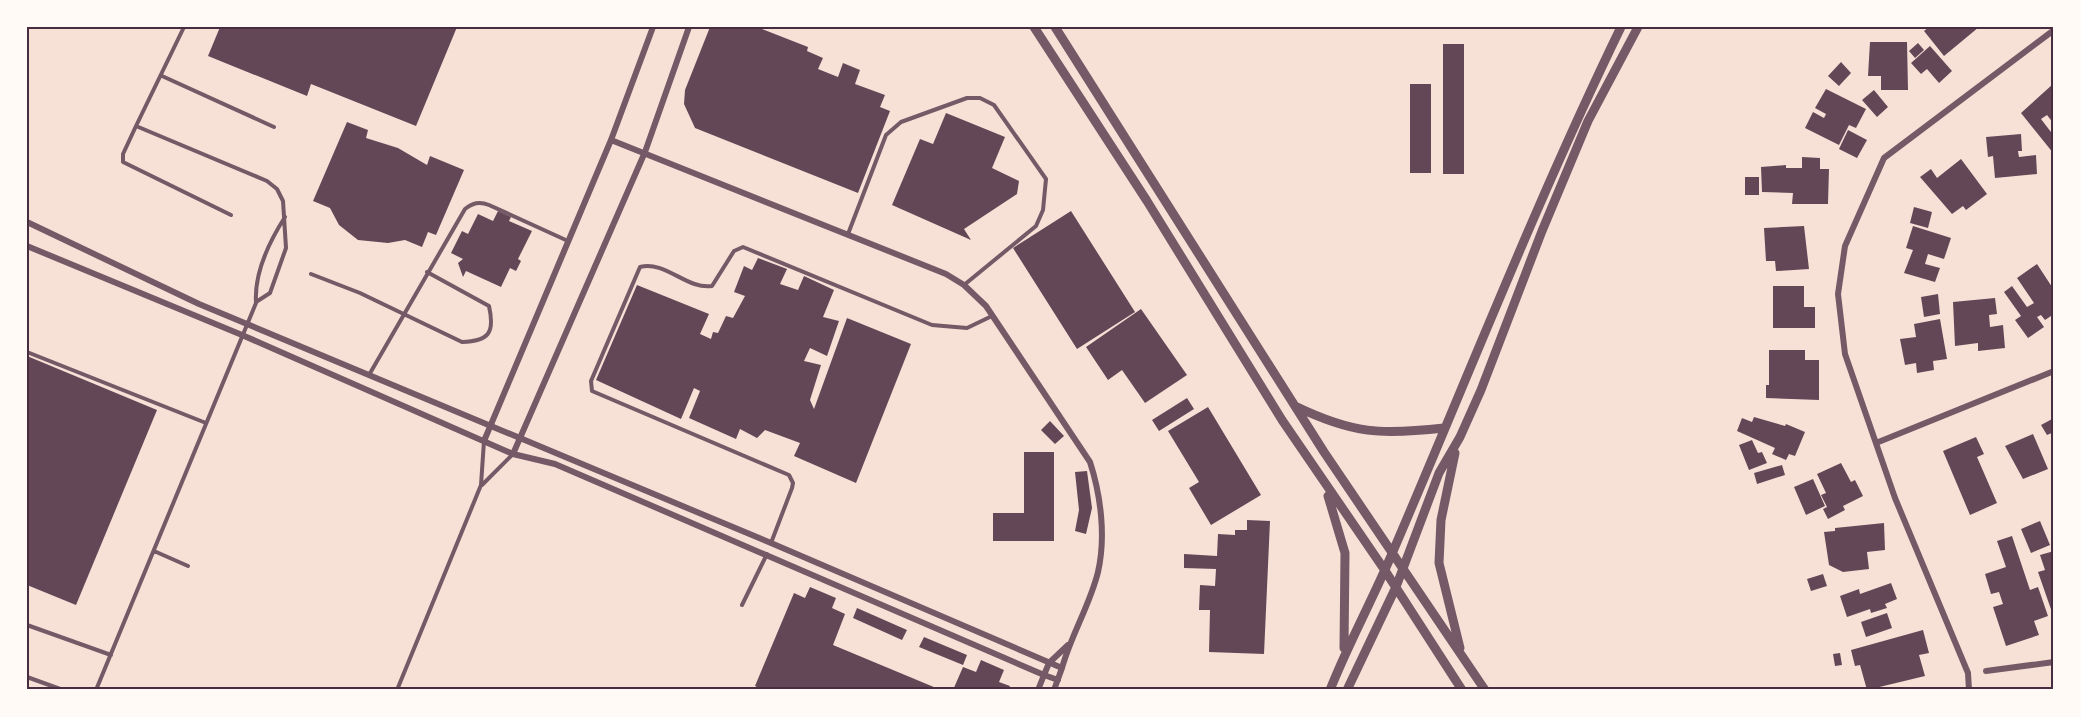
<svg xmlns="http://www.w3.org/2000/svg" width="2081" height="717" font-family="'Asap Condensed',sans-serif">
  <rect width="100%" height="100%" fill="#f7e1d7"/>
  <!-- building -->
  <path fill="#644757" d="M220,27H457L416,126L311,84L307,96L208,56Z
    M710,27H757L808,47L807,51L823,58L818,69L838,77L843,63L860,70L855,84L885,95L880,107L890,111L858,193L695,128L684,104L685,90Z
    M1929,27H1979L1944,56L1924,31Z
    M1870,42H1907L1908,90H1881V76H1868Z
    M1918,43L1924,50L1915,58L1909,51Z
    M1443,44H1464V174H1443Z
    M1930,46L1952,71L1939,83L1927,69L1921,74L1911,63Z
    M1841,62L1851,73L1839,86L1828,76Z
    M1410,84H1431V173H1410Z
    M2053,84L2054,124L2047,115L2041,119L2054,136V154L2021,113Z
    M1826,89L1866,109L1856,128L1849,125L1839,145L1805,128L1813,112L1824,118L1826,114L1815,108Z
    M1874,90L1888,107L1877,117L1862,100Z
    M946,113L1005,137L992,168L1019,181L1017,194L964,229L971,240L892,205L920,139L933,144Z
    M347,122L368,130L366,138L398,148L427,165L430,156L464,170L436,235L428,232L422,247L405,240L388,243L358,240L339,225L330,208L313,201Z
    M1848,130L1867,140L1857,158L1839,149Z
    M2021,134L2022,151H2018L2019,157L2036,155L2037,174L1995,178L1993,156L1988,157L1986,137Z
    M1802,157L1820,158V169H1829L1828,204H1792L1793,193L1762,192L1761,167L1786,165V168H1802Z
    M1961,159L1987,194L1966,210L1963,206L1952,214L1920,177L1931,169L1937,178Z
    M1745,177H1759V195H1745Z
    M1914,207L1932,212L1928,228L1910,223Z
    M498,211L511,217L509,221L532,231L518,259L521,261L516,271L510,268L501,287L466,271L463,277L458,263L463,259L451,253L462,231L468,234L478,214L493,221Z
    M1071,211L1135,312L1077,349L1013,248Z
    M1804,226L1809,269L1776,271L1775,261H1766L1764,228Z
    M1913,226L1951,238L1944,259L1928,254L1925,264L1940,268L1935,282L1904,273L1913,250L1906,248Z
    M758,258L787,269L780,284L798,290L804,276L834,290L823,317L839,321L827,356L810,348L804,361L821,365L810,400L814,409L847,318L911,344L856,483L794,456L800,443L765,430L757,438L740,429L736,439L689,418L700,391L694,388L681,419L596,380L637,285L709,314L700,334L711,339L713,332L718,333L726,316L733,318L745,296L734,292L744,266L752,270Z
    M2037,264L2054,290V314L2045,320L2041,315L2037,317L2044,327L2028,338L2015,320L2021,316L2004,292L2012,286L2027,307L2034,303L2017,278Z
    M1773,286H1804V307H1815V328H1773Z
    M1938,294L1940,314L1924,317L1921,297Z
    M1995,298L1997,314L1989,315L1990,327L2003,325L2005,348L1978,351V343L1955,346L1953,302Z
    M1141,309L1187,375L1145,403L1122,370L1108,380L1086,347Z
    M1940,319L1947,359L1933,361L1934,370L1917,373L1916,363L1905,365L1900,339L1916,337L1914,324Z
    M1769,350H1805V360H1819V400L1766,398V385H1769Z
    M27,356L157,410L76,605L27,585Z
    M1187,398L1194,409L1159,431L1152,420Z
    M1208,407L1261,495L1211,525L1189,488L1199,482L1168,431Z
    M1754,417L1785,426L1786,424L1805,432L1795,456L1789,454L1786,460L1772,454L1775,448L1737,431L1742,418L1752,422Z
    M2054,418V432L2047,435L2041,425Z
    M1050,421L1064,436L1055,444L1041,430Z
    M2033,434L2048,469L2023,479L2005,446Z
    M1976,437L1984,454L1977,457L1997,503L1970,515L1943,451Z
    M1752,440L1758,453L1762,452L1767,463L1749,470L1739,445Z
    M1024,452H1054V541H993V513H1024Z
    M1841,463L1851,482L1855,480L1863,496L1843,506L1845,510L1828,519L1823,509L1827,507L1821,495L1826,493L1817,474Z
    M1782,465L1785,475L1757,484L1754,473Z
    M1087,471L1092,508L1086,534L1075,531L1079,510L1075,472Z
    M1813,479L1825,506L1806,515L1794,487Z
    M1247,520L1270,521L1264,654L1209,652L1210,610H1199L1200,585L1215,586L1216,569L1184,568V554L1217,556L1218,534L1235,535V530H1247Z
    M2040,521L2050,545L2031,553L2021,529Z
    M1884,523L1885,550L1867,552L1869,569L1843,572L1829,565L1824,532L1835,531V528Z
    M2012,536L2030,590L2038,587L2048,616L2034,621L2039,635L2006,646L1993,607L2003,604L1999,592L1991,594L1985,574L2006,567L1997,541Z
    M2054,551V618L2038,572L2045,570L2040,555Z
    M1823,574L1827,586L1811,591L1807,579Z
    M1891,583L1897,599L1885,604L1887,608L1871,613L1870,609L1847,617L1840,596L1859,589L1860,594Z
    M810,587L836,598L832,608L845,614L833,645L941,690H763L755,686L794,593L805,598Z
    M857,608L907,630L902,640L853,618Z
    M1887,613L1892,628L1866,637L1861,622Z
    M1923,630L1929,653L1919,655L1925,676L1867,690L1860,665L1855,666L1851,650Z
    M924,637L967,655L963,665L919,647Z
    M1840,653L1842,665L1835,666L1833,654Z
    M981,660L1004,670L999,682L1010,686L1008,690H953L963,667L976,672Z"/>
  <g fill="none" stroke-linecap="round" stroke-linejoin="round">
    <!-- service -->
    <path stroke="#755966" stroke-width="4" d="M184,27L136,126L267,181L277,189L283,201L286,248L270,293L256,302
      M162,76L274,127
      M136,126L123,154V162L231,215
      M848,234L886,135L901,122L967,98H980L994,105L1046,179L1043,210L1036,226L964,285
      M311,274L360,293L462,342C489,341 495,333 489,306L427,272
      M27,352L206,423
      M369,375L465,209C473,203 479,201 489,205L568,241
      M482,485L513,454
      M771,543L792,488L793,483L789,475L592,391L591,381L640,267C665,260 687,290 712,286L734,251L743,247L932,325L967,328L992,316
      M154,551L188,566
      M742,605L767,554
      M27,625L111,655
      M27,677L63,690
      M96,690L256,303C254,272 269,242 285,217
      M397,690L481,485L484,441"/>
    <!-- minor -->
    <path stroke="#755966" stroke-width="6" d="M611,140L946,274L964,285L986,306L1090,462C1101,496 1106,537 1098,572C1090,605 1071,635 1062,668
      M27,222L199,304L771,543L1062,668L1054,690
      M27,246L242,335L513,454L555,464L1044,675L1038,690
      M484,441L611,140L653,27
      M1876,443L2054,371
      M513,454L645,152L689,27
      M1986,671L2054,662
      M1058,680L1044,675L1049,663L1068,645
      M1969,690L1968,673L1895,498L1845,354L1838,294L1845,246L1884,158L2054,30"/>
    <!-- tertiary -->
    <path stroke="#755966" stroke-width="9" d="M1034,27L1147,201L1282,420L1384,569L1462,690
      M1055,27L1324,452L1485,690
      M1295,406C1353,434 1381,435 1444,428
      M1455,453L1441,520L1439,563L1460,648
      M1328,496L1345,553L1344,648
      M1330,690C1349,642 1374,597 1394,549C1469,374 1538,198 1621,27
      M1347,690L1396,587L1439,473L1460,437L1481,390L1542,231L1588,121L1638,27"/>
  </g>
  <!-- border -->
  <rect width="2081" height="717" fill="none" stroke="#fffaf5" stroke-width="57"/>
  <rect x="28" y="28" width="2024" height="660" fill="none" stroke="#4a2c40" stroke-width="2"/>
</svg>
